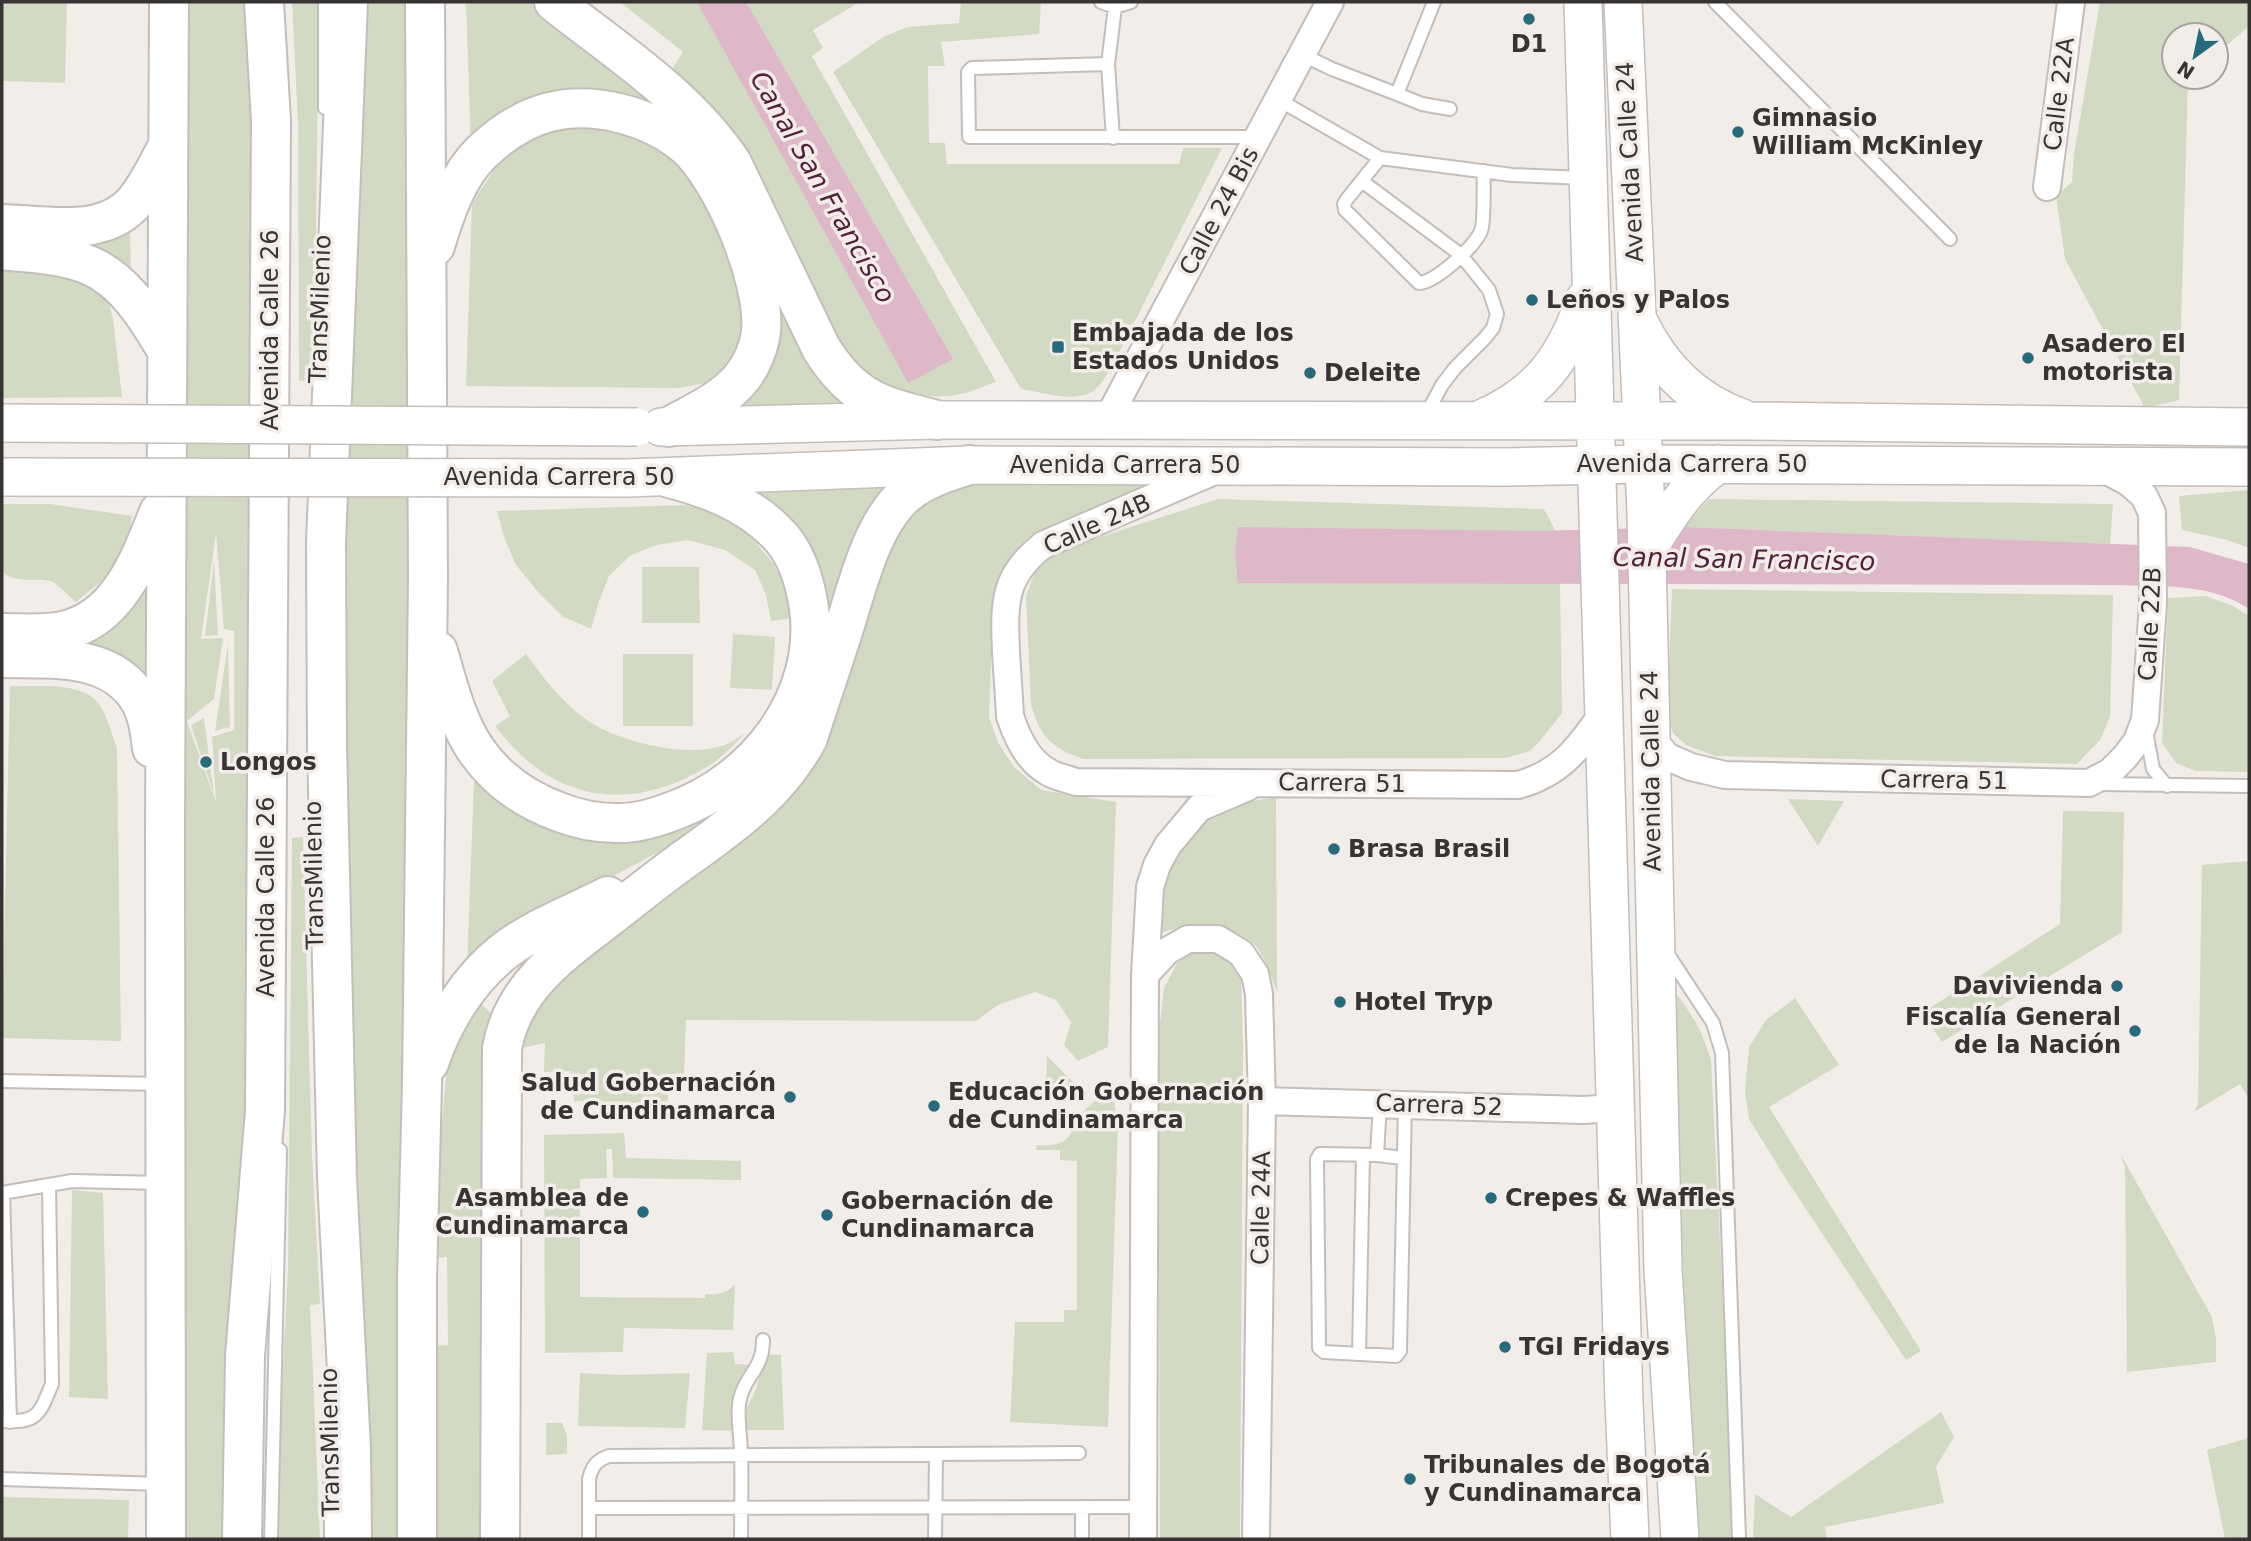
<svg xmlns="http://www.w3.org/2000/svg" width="2251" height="1541" font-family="'DejaVu Sans',sans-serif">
  <rect width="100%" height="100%" fill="#f3ede9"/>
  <!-- green -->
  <path fill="#d3dac3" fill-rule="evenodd" d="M2,2H67L65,83L2,81Z
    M182,2H249L252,71L254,1106L228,1539H180ZM216,534L224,629L234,631V730L212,737L216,802L187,721L214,699L223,638L201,639Z
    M292,2H319L314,381H299L298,123Z
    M361,2H416L399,1539H365L337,769Z
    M466,2H537L585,43L647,88L698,133L735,192L806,347L826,378L852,409L719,413L752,382L767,357L773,319L755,253L730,195L694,143L653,114L597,101L559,100L527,111L471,150Z
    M620,2H860L813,30L823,48L812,56L996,382C986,385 976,390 965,393C928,403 889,390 855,374L668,75L683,52Z
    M961,2H1041L1039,34L941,42L945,66H928L929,143H945L947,164H1179L1183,148H1222L1112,367C1106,375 1100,388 1090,393C1070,402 1041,392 1021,389L833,72L883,37L908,27L959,23Z
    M2100,2H2249V26L2216,55V35H2174V77H2192L2188,81L2179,400L2145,408L2065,259L2056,196L2072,182L2074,154Z
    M555,124L644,132L708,192L746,296L745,327L733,363L710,382L679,388L466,386L472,203L494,170L521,142Z
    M130,222L131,283L42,236Z
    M2,259L82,272L107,296L113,319L122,397L2,398Z
    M900,483L777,767L681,840L578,895L467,964L474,781L513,807L717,806L824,620L736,487Z
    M965,484H1156L1027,538L1014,552L997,584L993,605L989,717L998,742L1013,766L1041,790L1116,802L1108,1047L1078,1061L1064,1045L1071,1022L1056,1000L1035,992L998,1005L976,1021L686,1020L684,1074H668V1104L574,1101L571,1071L544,1072L545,1043L521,1048L529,1007L543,985L790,794L880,572L897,534L915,512L936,495Z
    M2249,490V548L2227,540L2182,530L2179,496Z
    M1218,499L1544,509L1555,530L1560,583L1562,713L1540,741L1530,751L1506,758L1083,759C1051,747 1041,738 1031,705L1026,596L1036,569L1050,554L1075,545Z
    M1709,499L2113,504L2110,544L1684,527Z
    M2,504H50L132,516L129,542L108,576L76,602C68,596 59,584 50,581C33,577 15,585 2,571Z
    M686,505L716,512L750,536L773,563L787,590L792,618L771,621L766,595L755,570L725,550L688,540L657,545L631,555L609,576L599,601L591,629L562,616L539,593L516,565L504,537L497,511Z
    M214,560L218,635L205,636Z
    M642,567H699L700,623H642Z
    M153,570L152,697L62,647Z
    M1672,589L2113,595L2110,717L2100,740L2077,764L1715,756L1686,745L1673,733L1667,716Z
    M2206,596L2233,606L2249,616V772L2195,771L2176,763L2162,743L2168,598Z
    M733,634L775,637L772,690L730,688Z
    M228,644L230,727L215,731Z
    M526,654C542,676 558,697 579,714C610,741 683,758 722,746C731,743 739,737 746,733C735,743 723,757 710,765C630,815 552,802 495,726L510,716L492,681Z
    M623,654H693V726H623Z
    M10,686C35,687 82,681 98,703C108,716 111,733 117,748L121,1041L2,1038Z
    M204,718L214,795L191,725Z
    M1276,797L1277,992C1272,980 1264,955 1256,946C1232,922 1190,923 1161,933C1162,917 1162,900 1164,884C1169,858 1191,829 1214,814C1231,803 1256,801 1276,797Z
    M1788,799L1844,801L1818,846Z
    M2063,811L2124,812L2122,932L1942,1042L1922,1013L2060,924Z
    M303,837L312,1156L320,1304L310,1305L320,1539H279L280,1428L288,1269L292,838Z
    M2249,861V1099L2240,1084L2194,1112L2198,1104L2202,865Z
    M1198,949L1221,956L1241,972L1243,1049L1240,1539H1160L1158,1042L1164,988L1177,963Z
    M1669,985C1691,1012 1701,1027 1711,1060L1733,1506L1732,1539H1697Z
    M1795,998L1839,1065L1769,1107L1921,1351L1906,1360L1786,1179L1749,1119L1745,1091L1749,1047L1766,1020Z
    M475,999L497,1018L487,1539H434L431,1346L448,1345L447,1257L430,1258L446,1076L456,1029Z
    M1047,1056L1083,1092L1046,1097Z
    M1113,1093L1118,1126L1108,1427L1010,1422L1015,1322H1064V1310H1077V1161L1060,1160V1150H1036L1037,1145C1077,1149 1067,1127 1088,1107C1094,1100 1105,1097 1113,1093Z
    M624,1133L626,1158L741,1161V1180L613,1178L612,1149H606L607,1178L580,1179V1297L705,1298V1294C717,1295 727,1294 735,1284L733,1330L624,1328L623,1352L545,1353L544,1135Z
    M2121,1155L2212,1317L2216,1339V1362L2127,1372L2125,1167Z
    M72,1190L103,1193L108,1399L69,1397Z
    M733,1352L735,1364L752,1365L737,1431L702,1430L707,1353Z
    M766,1354L781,1355L784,1430H745V1412L756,1389Z
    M580,1373L622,1375L690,1373L685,1428L578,1426Z
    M1941,1412L1954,1437L1936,1467L1944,1503L1825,1527L1827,1539H1753L1755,1494L1791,1517Z
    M546,1423H562L567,1436V1454L546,1455Z
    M2249,1435V1539H2225L2207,1450L2245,1439Z
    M2,1497L129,1500L128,1539H2Z"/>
  <!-- water -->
  <path fill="#deb7c9" d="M697,2H746L953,359L908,383Z
    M1238,527L1537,531L1684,527L2190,547L2249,564V609C2210,582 2158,587 2112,585L1238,583L1235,552Z"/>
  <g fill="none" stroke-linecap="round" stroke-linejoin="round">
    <!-- service casing -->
    <g stroke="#c4beba" stroke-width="16">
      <path id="service" d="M325,2V108
        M1101,2L1115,7L1131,2
        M1434,2L1397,94L1422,104L1450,109
        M1715,2L1950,239
        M1303,55L1332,69L1397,94
        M1108,64L972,68L968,72L969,137H1259
        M1279,100L1380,158L1512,175L1585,178
        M1113,138L1108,64L1115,7
        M1380,158L1347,199L1344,204L1345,210L1419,283C1436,282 1474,247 1481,231C1485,222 1483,183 1484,171
        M1363,182L1461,255L1489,290L1497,314L1493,328L1485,338L1455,368L1442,385L1426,415
        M2146,731L2153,769L2167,786
        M2100,784L2249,786
        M1665,950L1713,1023L1722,1053L1739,1539
        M2,1081L162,1084
        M1380,1103L1377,1155L1320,1154L1317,1159L1319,1348L1324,1352L1396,1356L1400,1351L1405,1104
        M1377,1155L1403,1158
        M2,1193L72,1181L162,1183
        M3,1193L10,1422
        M1359,1354L1363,1155
        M330,1414L331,1539
        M2,1421C38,1423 39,1415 52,1384L49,1185
        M2,1479L162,1484
        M1082,1507V1539
        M589,1508L1143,1507
        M271,1539L280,1150
        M589,1539V1479C592,1466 597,1460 609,1456L1079,1453
        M741,1539C741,1510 742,1481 741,1453C741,1436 736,1415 740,1399C745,1375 763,1370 763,1340
        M935,1539L936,1454"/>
    </g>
    <!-- minor casing -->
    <g stroke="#c4beba" stroke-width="30">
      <path id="minor" d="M2047,187L2071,2
        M1107,420L1330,2
        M1219,469L1043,545C1003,576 1004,604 1006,651C1007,672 1009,694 1010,716C1017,738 1028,762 1050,773C1057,777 1068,779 1076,782L1518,785C1562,773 1579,747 1604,712
        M1650,737L1668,757L1691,767L1725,775L2089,783L2110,772L2125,757L2137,741L2145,720L2153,603L2152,513L2144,496L2128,482L2100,467
        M1145,975L1167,951L1188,939H1218L1241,953L1255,974L1259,994L1262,1101L1256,1539
        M1262,1101L1583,1110L1615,1108
        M1143,1539L1145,975L1150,887L1157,865L1168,845L1199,808L1248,787"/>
    </g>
    <!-- secondary casing -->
    <g stroke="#c4beba" stroke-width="40">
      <path id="secondary" d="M1583,2L1624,1402L1630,1539
        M1623,2L1646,512L1663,1269L1680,1539
        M1639,322C1661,368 1694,401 1742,418
        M1481,419C1539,394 1565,358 1585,299
        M661,427L937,420L1750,421L2249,427
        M628,478L969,465L1507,467L1644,464L2249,467
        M1646,552C1667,519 1685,487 1718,464"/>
    </g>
    <!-- primary casing -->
    <g stroke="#c4beba" stroke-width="42">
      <path id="primary" d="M348,2L326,543L327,745L337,1178L351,1448L352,1539
        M554,2C616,51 687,96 732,163L821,348C853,400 881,406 937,420
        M2,224C46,225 105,239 136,200C149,184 157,165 167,148
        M435,246C445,213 457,176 482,152C501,134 525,118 550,112C594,101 650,116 685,145C723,178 766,282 761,332C759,347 752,364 743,376C726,399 694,413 669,427
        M2,250C27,253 53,253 77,261C121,273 146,315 167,351
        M3,633C23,633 43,635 63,631C119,619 140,559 159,512
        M438,651C448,685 456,720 476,750C496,779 526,800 559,812C577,819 596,823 616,823C635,824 655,818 673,811C755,782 821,698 809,608C805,581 796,551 776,532C746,502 708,488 669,478
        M2,658C49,659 112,652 140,701C148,715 150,732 152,748
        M429,1063C443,1021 468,980 503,952C532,929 575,913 608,896
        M166,1539L165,834L169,2
        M242,1539L245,1356L265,1110L271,121L264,2
        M417,1539V1279L422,1084L428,578L425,2
        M500,1539L502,1048C513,987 561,954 607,919C635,897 663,874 692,854C738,821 781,789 808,738C820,700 833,663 845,625C858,584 872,523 906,494C924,479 947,472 969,465"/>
    </g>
    <!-- service -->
    <use href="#service" stroke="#fff" stroke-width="12"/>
    <!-- minor -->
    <use href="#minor" stroke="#fff" stroke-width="26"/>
    <!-- secondary -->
    <use href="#secondary" stroke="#fff" stroke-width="37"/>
    <!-- primary -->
    <use href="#primary" stroke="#fff" stroke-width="38"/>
    <!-- secondary-bridge casing -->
    <g stroke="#c4beba" stroke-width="40" stroke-linecap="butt">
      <path id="secondary-bridge" d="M2,423L637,427
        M2,477L628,478"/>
    </g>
    <!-- secondary-bridge -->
    <use href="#secondary-bridge" stroke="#fff" stroke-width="37"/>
  </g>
  <!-- markers -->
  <g fill="#266a7b" stroke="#f3ede9" stroke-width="2.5">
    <circle cx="1529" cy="19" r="7"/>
    <circle cx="1738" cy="132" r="7"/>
    <circle cx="1532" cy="300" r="7"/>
    <rect x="1051" y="340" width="14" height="14" rx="3.5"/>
    <circle cx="2028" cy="358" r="7"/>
    <circle cx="1310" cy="373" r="7"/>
    <circle cx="206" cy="762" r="7"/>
    <circle cx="1334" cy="849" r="7"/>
    <circle cx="2117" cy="986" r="7"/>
    <circle cx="1340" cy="1002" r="7"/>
    <circle cx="2135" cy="1031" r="7"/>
    <circle cx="790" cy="1097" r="7"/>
    <circle cx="934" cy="1106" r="7"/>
    <circle cx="1491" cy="1198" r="7"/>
    <circle cx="643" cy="1212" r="7"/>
    <circle cx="827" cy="1215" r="7"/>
    <circle cx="1505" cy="1347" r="7"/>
    <circle cx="1410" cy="1479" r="7"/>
  </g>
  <g text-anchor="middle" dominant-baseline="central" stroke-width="7" stroke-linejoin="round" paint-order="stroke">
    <!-- poi labels -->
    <g font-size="24" font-weight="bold" fill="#373433" stroke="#f3ede9" text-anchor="start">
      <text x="1529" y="44" text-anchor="middle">D1</text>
      <text x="1752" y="118">Gimnasio<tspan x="1752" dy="28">William McKinley</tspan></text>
      <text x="1546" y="300">Leños y Palos</text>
      <text x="1072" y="333">Embajada de los<tspan x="1072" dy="28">Estados Unidos</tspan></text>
      <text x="2042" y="344">Asadero El<tspan x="2042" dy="28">motorista</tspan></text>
      <text x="1324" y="373">Deleite</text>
      <text x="220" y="762">Longos</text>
      <text x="1348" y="849">Brasa Brasil</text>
      <text x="2103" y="986" text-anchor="end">Davivienda</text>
      <text x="1354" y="1002">Hotel Tryp</text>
      <text x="2121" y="1017" text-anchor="end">Fiscalía General<tspan x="2121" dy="28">de la Nación</tspan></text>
      <text x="776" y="1083" text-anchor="end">Salud Gobernación<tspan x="776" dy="28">de Cundinamarca</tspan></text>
      <text x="948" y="1092">Educación Gobernación<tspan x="948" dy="28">de Cundinamarca</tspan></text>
      <text x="629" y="1198" text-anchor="end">Asamblea de<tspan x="629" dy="28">Cundinamarca</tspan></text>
      <text x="1505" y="1198">Crepes &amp; Waffles</text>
      <text x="841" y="1201">Gobernación de<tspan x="841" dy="28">Cundinamarca</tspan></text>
      <text x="1519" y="1347">TGI Fridays</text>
      <text x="1424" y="1465">Tribunales de Bogotá<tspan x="1424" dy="28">y Cundinamarca</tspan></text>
    </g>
    <!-- street labels -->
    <g font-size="24" fill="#373433" stroke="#f3ede9">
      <text transform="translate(2059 94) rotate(-83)">Calle 22A</text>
      <text transform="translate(1630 162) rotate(-93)">Avenida Calle 24</text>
      <text transform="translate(1219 211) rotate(-62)">Calle 24 Bis</text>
      <text transform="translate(320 309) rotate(-88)">TransMilenio</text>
      <text transform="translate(270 330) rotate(-90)">Avenida Calle 26</text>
      <text x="1692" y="464">Avenida Carrera 50</text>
      <text x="1125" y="465">Avenida Carrera 50</text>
      <text x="559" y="477">Avenida Carrera 50</text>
      <text transform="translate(1097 524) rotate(-24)">Calle 24B</text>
      <text transform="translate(2150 624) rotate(-87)">Calle 22B</text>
      <text transform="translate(1651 771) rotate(-91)">Avenida Calle 24</text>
      <text transform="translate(1944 780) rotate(1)">Carrera 51</text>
      <text transform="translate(1342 783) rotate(1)">Carrera 51</text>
      <text transform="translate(314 875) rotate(-91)">TransMilenio</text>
      <text transform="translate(266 897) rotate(-90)">Avenida Calle 26</text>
      <text transform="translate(1439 1105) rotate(2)">Carrera 52</text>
      <text transform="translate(1261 1208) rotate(-89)">Calle 24A</text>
      <text transform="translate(330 1442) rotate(-91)">TransMilenio</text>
    </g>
    <!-- water labels -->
    <g font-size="26" font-style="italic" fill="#52223c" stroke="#f3ede9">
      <text transform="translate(823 187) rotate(60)">Canal San Francisco</text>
      <text transform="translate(1744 559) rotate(1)">Canal San Francisco</text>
    </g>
  </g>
  <!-- border -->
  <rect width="2251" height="1541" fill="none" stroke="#373433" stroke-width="7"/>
  <!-- north arrow -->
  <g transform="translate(2195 56) rotate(213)"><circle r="33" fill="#f3ede9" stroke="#a8a3a0" stroke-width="2"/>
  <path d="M0-5L12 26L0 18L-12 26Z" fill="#266a7b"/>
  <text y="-10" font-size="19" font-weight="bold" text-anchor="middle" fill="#373433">N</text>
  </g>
</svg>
